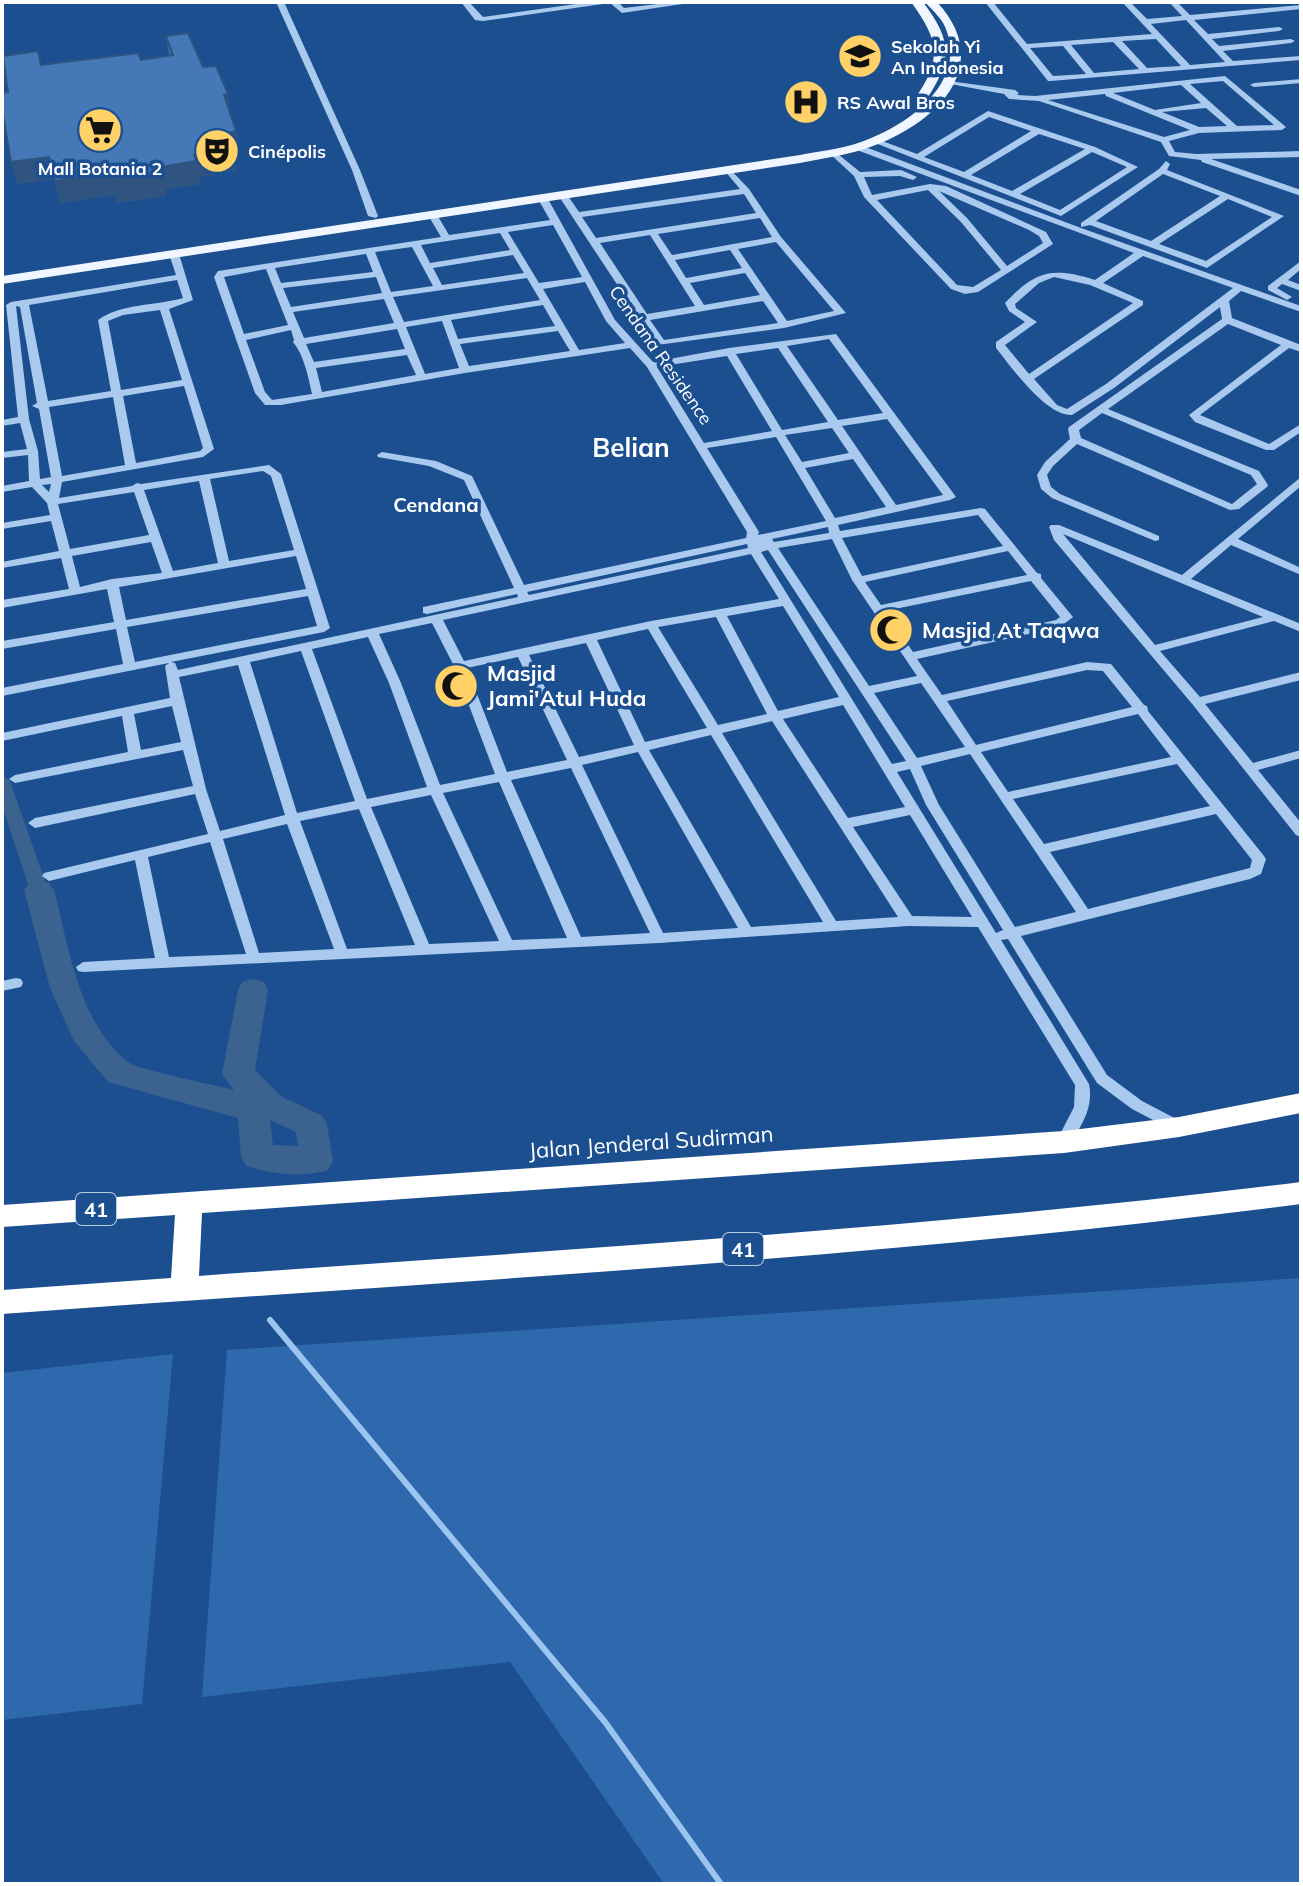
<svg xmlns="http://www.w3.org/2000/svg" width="1303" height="1886" font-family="Mulish,sans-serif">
  <rect width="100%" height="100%" fill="#1b4f8f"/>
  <!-- green -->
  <path fill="#2e69ad" d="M1301,1278V1884H664L510,1662L202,1697L227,1350Z
    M173,1354L142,1704L2,1720V1373Z"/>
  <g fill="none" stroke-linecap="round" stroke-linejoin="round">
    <!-- stream -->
    <path stroke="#9cc4f0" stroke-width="6" d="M270,1320L605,1722L721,1884"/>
    <!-- canal -->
    <path fill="#3c6290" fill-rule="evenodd" d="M2,775L10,781L48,890L45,894H33L30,890L2,806Z"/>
    <!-- river -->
    <path fill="#3c6290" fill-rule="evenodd" d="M39,880L49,883L54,890C69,947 78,1022 128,1062C138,1070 216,1085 234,1090L222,1074L238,990L242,982L253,979L264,982L268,990L255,1070L282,1097L323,1116L327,1125L333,1161L328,1170C305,1178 269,1174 246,1166L241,1157L238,1118L108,1082L74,1041L50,988L24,890L29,883ZM270,1120L296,1132L298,1146L273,1145Z"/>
    <!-- minor -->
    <path fill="#a9c9ee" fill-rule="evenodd" d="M276,2H284L360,170L378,216L376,218L368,216L352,170Z
      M461,2H469L483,17L590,2H618L624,8L674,2H696L622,13L610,3L483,21L475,20Z
      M985,2H993L1027,44L1152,34L1122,2H1130L1147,19L1182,16L1169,2H1177L1190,15L1301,5V9L1194,20L1208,34L1279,27L1283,29L1279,31L1212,39L1219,46L1291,39L1295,41L1291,43L1223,51L1233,61L1301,56V60L1051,81H1048ZM1186,20L1225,62L1190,65L1151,24ZM1156,39L1181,66L1147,68L1122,41ZM1113,42L1139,69L1094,73L1071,45ZM1063,46L1086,74L1053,76L1030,48Z
      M1225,76L1286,127L1282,130L1199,133L1169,141L1175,152L1197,154L1301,151V157L1211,159L1301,190V196L1202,162L1201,160L1169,156L1161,142L1039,101L1009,99L1004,94L945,83L949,81L1015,90L1019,93L1017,95L1035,96ZM1223,81L1274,125L1237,126L1190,84ZM1181,85L1201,103L1155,110L1113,93ZM1105,94L1106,96L1190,130L1164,137L1048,100ZM1206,108L1227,126L1199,127L1162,112Z
      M1301,79V83L1254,87L1250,85L1254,83Z
      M988,111L1095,147L1138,167L1061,216L870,141L877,139L917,154ZM989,117L1031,131L964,172L924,157ZM1039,134L1085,149L1012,191L971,175ZM1092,152L1127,167L1060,210L1020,194Z
      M854,145H860L1081,228L1301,306V312L1241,291L1229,301L1232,318L1301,345V352L1289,348L1200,415L1269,444L1301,424V432L1274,450H1266L1195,422L1189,415L1281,345L1228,324L1108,409L1259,471L1268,485L1267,487L1239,509L1230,510L1077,444L1053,466L1047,475L1051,487L1060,494L1159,536V540L1155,541L1052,498L1041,489L1037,475L1045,462L1070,439L1068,429L1069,427L1222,319L1220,307L1114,388L1072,415C1046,416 1012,368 996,348V342L1025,322L1009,311L1005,303C1036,270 1053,267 1095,280L1134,253L854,149ZM1143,256L1233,288L1106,384L1067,409L1057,405L1034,379L1143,305V301L1103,283ZM1054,277L1090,285L1133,303L1029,374L1005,345L1037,322L1016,308L1015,304L1039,283ZM1102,413L1251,475L1257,484L1232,504L1081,438L1079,430Z
      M833,150L860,172L901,170L917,177L913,180L900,176L864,177L872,195L930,184L946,186L1046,232L1053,244L978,292L965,294L951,289L864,197L854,176L829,153ZM928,190L961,222L1001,270L973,287L957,285L877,200ZM939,191L1029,230L1039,236L1043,243L1007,266L967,218Z
      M1166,161L1170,164L1167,170L1284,216L1207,268L1090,225L1081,227V223L1159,169ZM1163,174L1220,196L1151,241L1096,221ZM1228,199L1272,217L1206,261L1159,244Z
      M728,167L749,189L781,237L846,313L784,328L657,345L558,195L566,193L579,212L740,189L724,170ZM744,194L756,213L596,238L582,217ZM760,218L772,237L672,255L658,234ZM650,235L695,306L647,314L600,243ZM776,242L834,311L787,321L738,249ZM730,250L742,268L686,278L675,260ZM745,273L760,295L704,305L690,283ZM763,301L778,323L664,340L650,320Z
      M543,196L548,199L615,320L653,362L729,348L836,334L956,497L950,500L838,525L840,531L981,508L985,509L1037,573L1041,574V578L1073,617L1060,627L917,659L942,695L1087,662L1111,664L1144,705L1147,706L1148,711L1264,856L1266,859L1261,874L1250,879L1021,936L1107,1075L1142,1101L1184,1123L1187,1127L1184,1131L1179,1133L1174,1131L1132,1109L1097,1083L1008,939L1001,940L1089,1084C1094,1108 1081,1126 1069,1146L1064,1148L1059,1146L1056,1142L1074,1107L1075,1085L978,927L908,926L659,943L83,972L78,971L76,967L83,962L155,958L135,860L49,881L42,876L44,873L208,834L195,794L35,828L28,823L35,818L193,786L183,750L15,783L9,779L15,775L128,752L122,716L2,741V733L170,698L165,666L169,663L2,696V688L123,664L116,629L2,649V641L114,622L107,589L2,608V600L69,589L61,558L2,568V562L59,551L51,521L2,529V523L50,515L47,503L32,487L2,492V486L29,481L28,455L2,458V452L27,449L20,423L2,426V420L18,417L6,305L11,302L176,275L169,254L174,251L179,254L193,300L169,309L214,449L203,457L62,482L59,498L132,486L137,483L141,484L269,465L281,474L330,628L324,632L171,662L175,663L178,670L518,597L517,594L427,614L423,613V607L514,588L464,480L429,466L378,457L377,455L382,452L436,461L472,476L524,585L746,538L747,532L647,367L630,348L465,373L281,405H265L255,393L214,277L218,271L441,237L428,215L433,212L436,213L449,235L550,220L538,199ZM553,225L582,277L539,283L508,232ZM500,233L510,250L430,263L421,245ZM412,247L433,286L391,292L375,252ZM366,254L373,272L281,283L275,268ZM513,255L524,273L442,285L433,268ZM266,269L288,325L244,334L224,277ZM376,277L382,293L291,307L283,288ZM527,278L540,300L404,322L393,297ZM177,280L183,298C155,306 122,303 98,320L111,391L48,401L29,305ZM585,282L606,321L625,343L579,350L543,289ZM384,299L394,323L304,338L293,312ZM543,305L555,326L458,339L451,320ZM16,306L20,307L37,403L32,406L39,409L51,477L40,479L38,451L29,419ZM160,310L182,380L121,390L108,321L123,315ZM442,321L459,368L425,374L406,327ZM397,329L405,349L314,362L306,344ZM291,330L294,340L293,342C304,355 308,376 312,394L272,400L265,392L246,340ZM558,331L570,351L469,366L460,344ZM829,339L883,413L838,420L787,346ZM778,348L828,422L782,430L736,354ZM407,355L416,375L322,392L316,368ZM727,356L772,431L704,443L657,367ZM184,386L203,448L200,451L136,463L123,396ZM113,397L125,465L62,476L49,407ZM887,419L943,495L896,505L842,426ZM832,428L849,453L802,462L785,435ZM776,437L826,521L758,535L759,532L707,448ZM853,459L886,507L835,518L805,468ZM263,471L271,476L294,550L229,561L210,479ZM199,481L218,563L173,571L144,490ZM51,484L49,492L42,485ZM134,492L149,535L70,549L58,504ZM978,515L1003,546L862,576L842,538ZM828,527L829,533L774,542L772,539ZM832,539L852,580L917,676L869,686L778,548ZM151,542L162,573L112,579L80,587L72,556ZM747,544L748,548L529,595L527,592ZM768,550L906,761L892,764L761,552ZM1008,551L1027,575L881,605L865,582ZM751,554L779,599L651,621L464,661L443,620ZM296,556L306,589L126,620L119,587ZM1031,581L1060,617L1056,620L913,652L885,611ZM308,596L317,626L135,662L127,627ZM783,606L839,697L778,711L727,616ZM716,617L767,714L718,725L658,627ZM432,623L454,666L495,774L440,785L401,683L379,634ZM648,629L707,728L645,742L597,640ZM368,637L389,683L427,787L367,799L312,649ZM586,643L634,745L579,757L529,655ZM301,651L355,801L297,813L250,662ZM518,657L567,760L507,772L467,668ZM238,665L285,815L220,831L206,789L179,677ZM1087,670L1103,671L1132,707L976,745L947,701ZM921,683L965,747L917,758L874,693ZM843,705L905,807L848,818L783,719ZM172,706L181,742L141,750L134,714ZM1138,714L1171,757L1008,792L981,752ZM772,721L898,917L836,921L722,733ZM711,735L823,922L751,927L649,750ZM638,752L738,928L663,933L582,765ZM970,754L1076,912L1015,927L939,805L921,766ZM1177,764L1210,806L1044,844L1013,799ZM571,768L650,933L581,937L511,780ZM910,769L926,805L1003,930L996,933L897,772ZM499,782L567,938L512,940L443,793ZM431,795L499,941L429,944L371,807ZM359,809L415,945L347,949L300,821ZM1216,814L1252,860L1250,868L1088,909L1050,852ZM910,815L972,917L912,916L853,827ZM287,824L334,949L259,953L223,839ZM210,842L246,954L169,957L148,857Z
      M1301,261V269L1288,280L1301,285V291L1282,284L1277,288L1292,297L1287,300L1268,290V286Z
      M1301,477V486L1238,539L1301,568V575L1231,545L1191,579L1301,624V632L1274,621L1160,651L1200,697L1301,672V680L1205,704L1253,763L1301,750V758L1258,770L1301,823V837L1296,835L1193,705L1054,540L1049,527L1051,525H1059L1182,575ZM1063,534L1263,617L1155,645Z
      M16,978L21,979L23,983L21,987L2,991V981Z"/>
    <!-- major -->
    <path fill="#f0f6ff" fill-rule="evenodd" d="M911,2H923C952,40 953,60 926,100L922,101L916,97C943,58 938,39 911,2Z
      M925,2H937C995,65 938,122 873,146C850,155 824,158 800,163L2,284V276L800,155C820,151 841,149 861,142C905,127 965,86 947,32C944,20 933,11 925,2Z"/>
    <!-- highway -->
    <path fill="#fff" fill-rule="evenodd" d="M1301,1093V1113L1179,1137L1064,1153L202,1213L199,1276C567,1249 935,1228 1301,1182V1204C870,1260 435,1282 2,1314V1290L171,1278L175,1215L2,1227V1205L1064,1131L1179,1117Z"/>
  </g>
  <!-- wall -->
  <path fill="#3a679d" d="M166,36L203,67L231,116L240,153L234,154L237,170L199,177L200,184L165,189L166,196L117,203L115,195L60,203L54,179L17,184L8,92L41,65L141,60L169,56Z"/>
  <!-- shaded-wall -->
  <path fill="#305480" d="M228,94L231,116L224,95Z
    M236,131L240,153L234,154L237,170L199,177L200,184L165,189L166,196L117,203L115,195L60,203L55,181L161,167L229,133Z
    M49,157L54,179L17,184L11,162Z"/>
  <!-- building -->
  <path fill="#4478b7" stroke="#305480" stroke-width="2" d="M188,33L203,67L216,66L228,94L224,95L236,131L229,133L233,148L194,155L196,161L161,167L162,173L112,180L111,173L55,181L49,157L11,162L2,108V93L8,92L3,56L38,51L41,65L138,53L141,60L173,55L166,36Z"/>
  <!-- icons -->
  <defs>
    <g id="school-disc" transform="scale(2.3)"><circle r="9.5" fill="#ffd166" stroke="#1b4f8f"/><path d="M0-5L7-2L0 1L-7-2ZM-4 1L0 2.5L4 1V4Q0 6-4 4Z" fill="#111"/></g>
    <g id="hospital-disc" transform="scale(2.3)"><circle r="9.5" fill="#ffd166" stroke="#1b4f8f"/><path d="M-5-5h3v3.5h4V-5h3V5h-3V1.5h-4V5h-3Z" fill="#111"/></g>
    <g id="supermarket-disc" transform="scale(2.3)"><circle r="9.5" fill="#ffd166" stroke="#1b4f8f"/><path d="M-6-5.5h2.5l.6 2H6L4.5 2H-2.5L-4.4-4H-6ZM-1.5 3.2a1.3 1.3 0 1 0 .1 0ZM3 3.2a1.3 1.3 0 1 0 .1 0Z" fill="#111"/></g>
    <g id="theatre-disc" transform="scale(2.3)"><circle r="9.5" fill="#ffd166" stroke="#1b4f8f"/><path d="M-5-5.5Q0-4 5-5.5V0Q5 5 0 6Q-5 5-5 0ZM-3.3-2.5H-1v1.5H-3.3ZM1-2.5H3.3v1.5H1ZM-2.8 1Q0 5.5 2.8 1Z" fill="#111"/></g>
    <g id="mosque-disc" transform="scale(2.3)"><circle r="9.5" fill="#ffd166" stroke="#1b4f8f"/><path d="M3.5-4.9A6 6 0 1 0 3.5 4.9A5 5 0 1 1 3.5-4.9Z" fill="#111"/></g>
  </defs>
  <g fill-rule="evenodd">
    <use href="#school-disc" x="860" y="56"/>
    <use href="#hospital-disc" x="806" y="102"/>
    <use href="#supermarket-disc" x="100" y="130"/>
    <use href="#theatre-disc" x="217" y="151"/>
    <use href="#mosque-disc" x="891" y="630"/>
    <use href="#mosque-disc" x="456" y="686"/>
  </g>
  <g text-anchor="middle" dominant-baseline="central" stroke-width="7" stroke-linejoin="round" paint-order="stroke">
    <!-- far-poi labels -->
    <g font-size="18" font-weight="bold" fill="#fff" stroke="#1b4f8f" text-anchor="start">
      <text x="891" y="46">Sekolah Yi<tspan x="891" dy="21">An Indonesia</tspan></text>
      <text x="837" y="102">RS Awal Bros</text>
      <text x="248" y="151">Cinépolis</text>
      <text x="100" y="168" text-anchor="middle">Mall Botania 2</text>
    </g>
    <!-- far-street labels -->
    <g font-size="18" fill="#fff" stroke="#1b4f8f">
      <text transform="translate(661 355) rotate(55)">Cendana Residence</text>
    </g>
    <!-- far-neighbourhood labels -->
    <g font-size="20" font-weight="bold" fill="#fff" stroke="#1b4f8f">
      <text x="436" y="504">Cendana</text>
    </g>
    <!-- shield labels -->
    <g fill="#1b4f8f" stroke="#bbcadd" stroke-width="2">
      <rect x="76" y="1193" width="40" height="32" rx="6"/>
      <rect x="723" y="1233" width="40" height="32" rx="6"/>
    </g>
    <g font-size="20" font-weight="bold" fill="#fff">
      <text x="96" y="1209">41</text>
      <text x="743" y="1249">41</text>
    </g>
    <!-- poi labels -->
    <g font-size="22" font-weight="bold" fill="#fff" stroke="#1b4f8f" text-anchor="start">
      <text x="922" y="630">Masjid At Taqwa</text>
      <text x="487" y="673">Masjid<tspan x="487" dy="25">Jami'Atul Huda</tspan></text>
    </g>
    <!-- street labels -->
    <g font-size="22" fill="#fff" stroke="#1b4f8f">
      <text transform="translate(651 1142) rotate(-4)">Jalan Jenderal Sudirman</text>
    </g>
    <!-- far-district labels -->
    <g font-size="26" font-weight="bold" fill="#fff" stroke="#1b4f8f">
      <text x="631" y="447">Belian</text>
    </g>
  </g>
  <!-- border -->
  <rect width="1303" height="1886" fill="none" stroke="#ffffff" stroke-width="8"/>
</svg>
